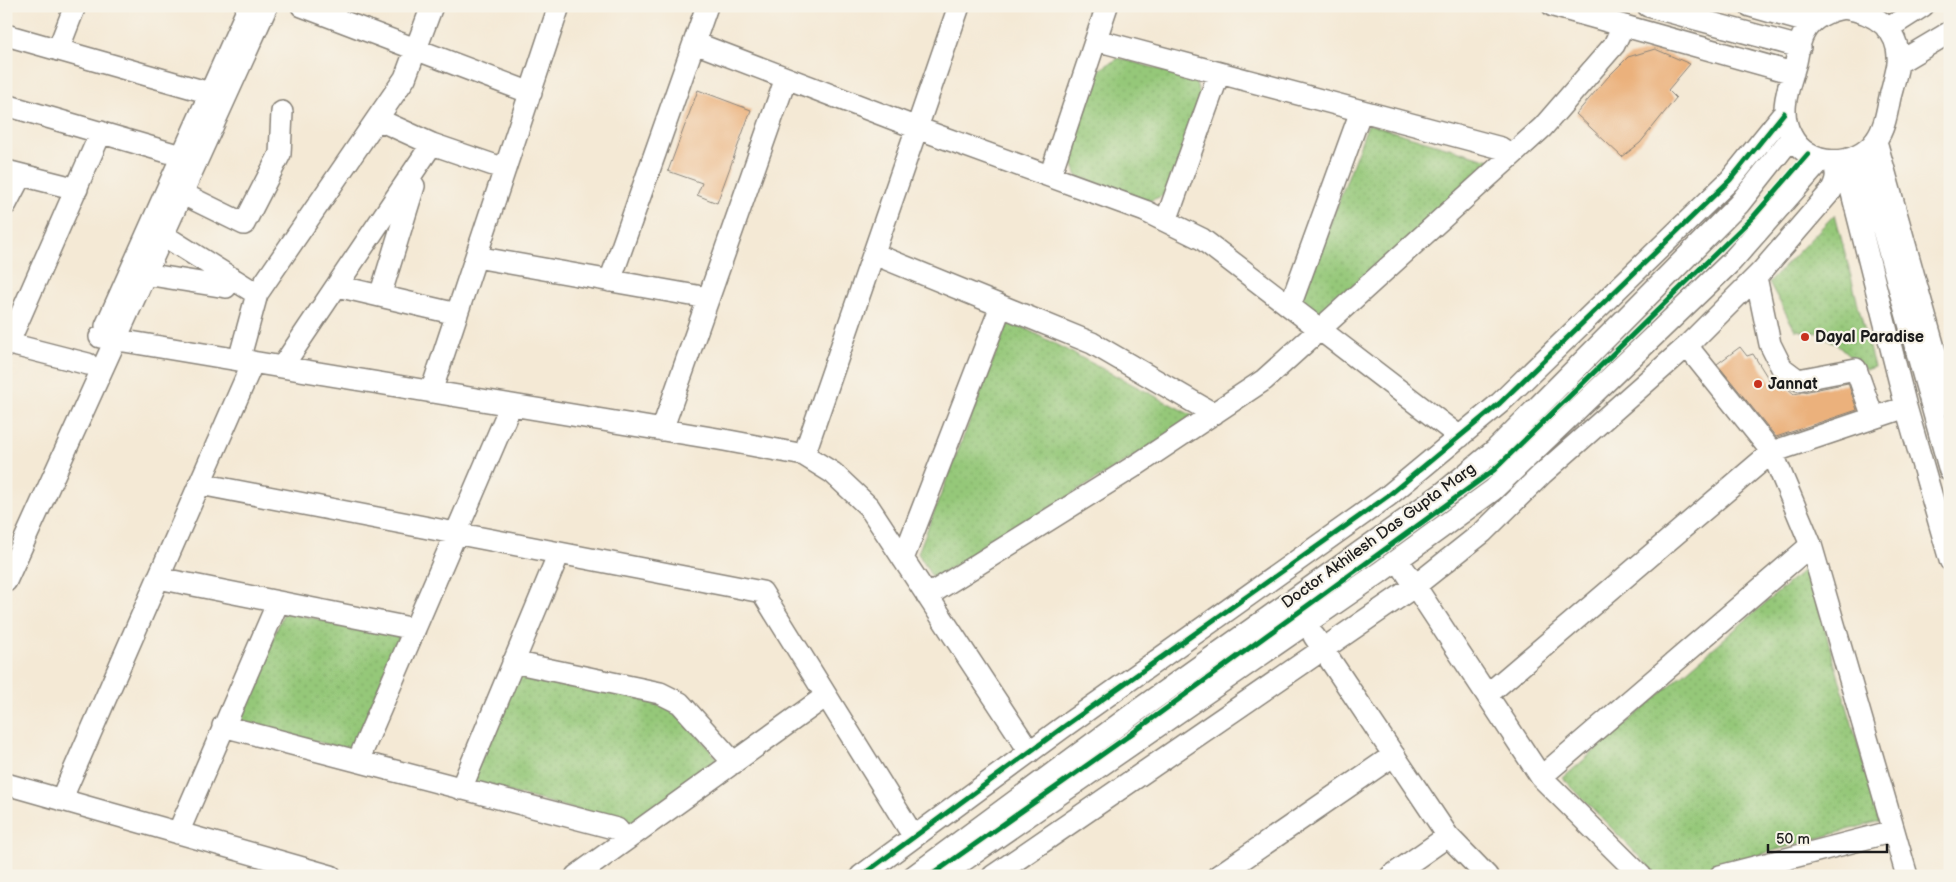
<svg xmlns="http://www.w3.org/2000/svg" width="1956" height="882" font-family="'Balsamiq Sans',sans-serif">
  <defs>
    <pattern id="park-dots" width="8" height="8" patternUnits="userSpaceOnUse" patternTransform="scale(1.25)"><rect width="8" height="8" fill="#95c879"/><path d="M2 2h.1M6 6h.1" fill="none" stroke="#80ab68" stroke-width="1.8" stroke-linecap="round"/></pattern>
  </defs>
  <rect width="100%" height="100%" fill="#f7f3e8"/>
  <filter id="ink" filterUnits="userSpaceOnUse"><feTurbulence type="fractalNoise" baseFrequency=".02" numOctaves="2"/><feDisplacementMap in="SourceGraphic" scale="10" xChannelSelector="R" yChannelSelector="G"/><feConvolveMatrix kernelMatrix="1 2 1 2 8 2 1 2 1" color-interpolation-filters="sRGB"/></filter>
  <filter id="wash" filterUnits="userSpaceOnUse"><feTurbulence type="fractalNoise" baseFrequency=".0096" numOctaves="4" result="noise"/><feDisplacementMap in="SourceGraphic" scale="20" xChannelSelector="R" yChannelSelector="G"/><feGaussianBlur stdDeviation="1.12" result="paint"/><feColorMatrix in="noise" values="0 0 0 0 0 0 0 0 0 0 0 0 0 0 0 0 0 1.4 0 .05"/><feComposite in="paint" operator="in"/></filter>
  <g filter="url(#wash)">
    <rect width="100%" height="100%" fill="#f4e9d5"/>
    <!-- park -->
    <path fill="url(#park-dots)" stroke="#58724a" d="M1119,58L1194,79L1202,99L1169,193L1147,202L1077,176L1068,153L1095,72Z
      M1368,124L1493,161L1323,318L1301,301Z
      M1835,214L1874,367L1866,370L1840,347L1819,333L1795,330L1769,282Z
      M1009,320L1197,418L933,579L918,553Z
      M1807,567L1880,821L1683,876H1658L1563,778Z
      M284,612L400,636L352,751L239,721Z
      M518,673L659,703L684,719L717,758L630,826L616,820L471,782Z"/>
    <g id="blocks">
      <!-- building -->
      <path fill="#ebb17b" d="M1655,49L1690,64L1668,90L1676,98L1640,143L1622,157L1576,114L1608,77L1628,57Z
        M698,90L751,110L717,203L697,195L702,183L668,171Z
        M1740,347L1747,356L1753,354L1771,383L1786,387L1794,394L1848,383L1857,410L1776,437L1717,364Z"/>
    </g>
  </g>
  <g filter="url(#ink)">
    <use href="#blocks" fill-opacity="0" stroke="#888278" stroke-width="1"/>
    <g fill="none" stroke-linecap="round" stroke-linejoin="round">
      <!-- minor casing -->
      <g stroke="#888278" stroke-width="24">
        <path id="minor" d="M302,6L531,93
          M1553,6L1793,73
          M1648,6L1800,47
          M1750,6L1811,23
          M1844,8C1874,12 1901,29 1898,64C1896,75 1893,86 1890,97C1887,111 1885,128 1876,140C1856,169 1807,168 1791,135C1778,111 1789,87 1796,62C1798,53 1799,41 1804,33C1811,19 1829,10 1844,8Z
          M1887,29L1923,6
          M6,35L210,93
          M1096,40L1501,148L1512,155
          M695,43L917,128L1145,211L1202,239L1460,437
          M58,50L75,6
          M1898,63L1950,32
          M6,105L181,156
          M377,119L432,144L505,169
          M1876,141L1950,405
          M1862,154L1950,471
          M1847,160L1851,189L1906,407L1950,560
          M6,171L77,189
          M1050,176L1107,6
          M181,193L244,224L280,154L282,112
          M6,204L21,175
          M1166,221L1219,73
          M163,235L257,294
          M874,254L1092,343L1214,414
          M476,257L708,298
          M145,274L226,287L232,278
          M1756,277L1770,344L1782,368L1798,380L1856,369L1873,417
          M610,281L707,6
          M337,286L457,314
          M380,296L414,186L408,179
          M1290,306L1361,111
          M106,326L249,6
          M100,337L724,440L804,455L833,473L869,507L1030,752
          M6,343L88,364
          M8,344L101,132
          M1687,346L1772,452L1811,545L1907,876
          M239,360L257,294L405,78L432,6
          M282,367L432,144
          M431,392L559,6
          M662,430L786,78
          M804,455L959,6
          M200,484L762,592L914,837
          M903,559L1001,306
          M1398,560L1541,777L1641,876
          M158,578L415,629
          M6,581L267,6
          M927,596L1138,464L1264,380L1543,127L1614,45L1623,26
          M1314,636L1448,836L1487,876
          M513,662L660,693L680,703L734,763
          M1487,695L1772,452L1906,407
          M223,726L617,829L626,840
          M358,761L511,405
          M1541,777L1811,545
          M6,784L331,876
          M461,789L559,553
          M61,800L253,362
          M178,833L278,602
          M576,876L826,696
          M861,876L1062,728L1388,496L1500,403L1730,180L1784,113
          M914,876L1137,711L1443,493L1496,449L1739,204L1792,137
          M941,876L1379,573L1493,490L1731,262L1821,160
          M993,876L1415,586L1483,532L1542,474L1687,346L1761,272L1831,191C1837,180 1838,173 1833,162
          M1218,876L1394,755
          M1391,876L1448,836
          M1720,876L1894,831"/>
      </g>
      <!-- minor -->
      <use href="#minor" stroke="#fff" stroke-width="21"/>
      <!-- cycleway casing -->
      <g stroke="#f7f3e8" stroke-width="8">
        <path id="cycleway" d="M861,876L1062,728L1388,496L1500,403L1730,180L1784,113
          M930,876L1127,737L1494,470L1754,216L1808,154"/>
      </g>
      <!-- cycleway -->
      <use href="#cycleway" stroke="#00873e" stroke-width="5"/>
    </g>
  </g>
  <!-- markers -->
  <g fill="#c8321e" stroke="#f7f3e8" stroke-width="2">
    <circle cx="1805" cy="337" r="5"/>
    <circle cx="1758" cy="384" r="5"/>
  </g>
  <g text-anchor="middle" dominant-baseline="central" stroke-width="4.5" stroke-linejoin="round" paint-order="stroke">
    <!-- poi labels -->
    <g font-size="16" font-weight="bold" fill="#1c1c1c" stroke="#f7f3e8" text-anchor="start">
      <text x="1815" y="337">Dayal Paradise</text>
      <text x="1768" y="384">Jannat</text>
    </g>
    <!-- street labels -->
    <g font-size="16" fill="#1c1c1c" stroke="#f7f3e8">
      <text transform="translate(1379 536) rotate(-36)">Doctor Akhilesh Das Gupta Marg</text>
    </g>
  </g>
  <!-- margin -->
  <rect width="1956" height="882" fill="none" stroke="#f7f3e8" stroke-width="25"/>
  <!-- scale -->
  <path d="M1768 844v8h119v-8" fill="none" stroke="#1c1c1c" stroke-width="2.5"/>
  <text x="1776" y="844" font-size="15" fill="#1c1c1c" stroke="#f7f3e8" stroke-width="4" paint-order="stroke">50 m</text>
</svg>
